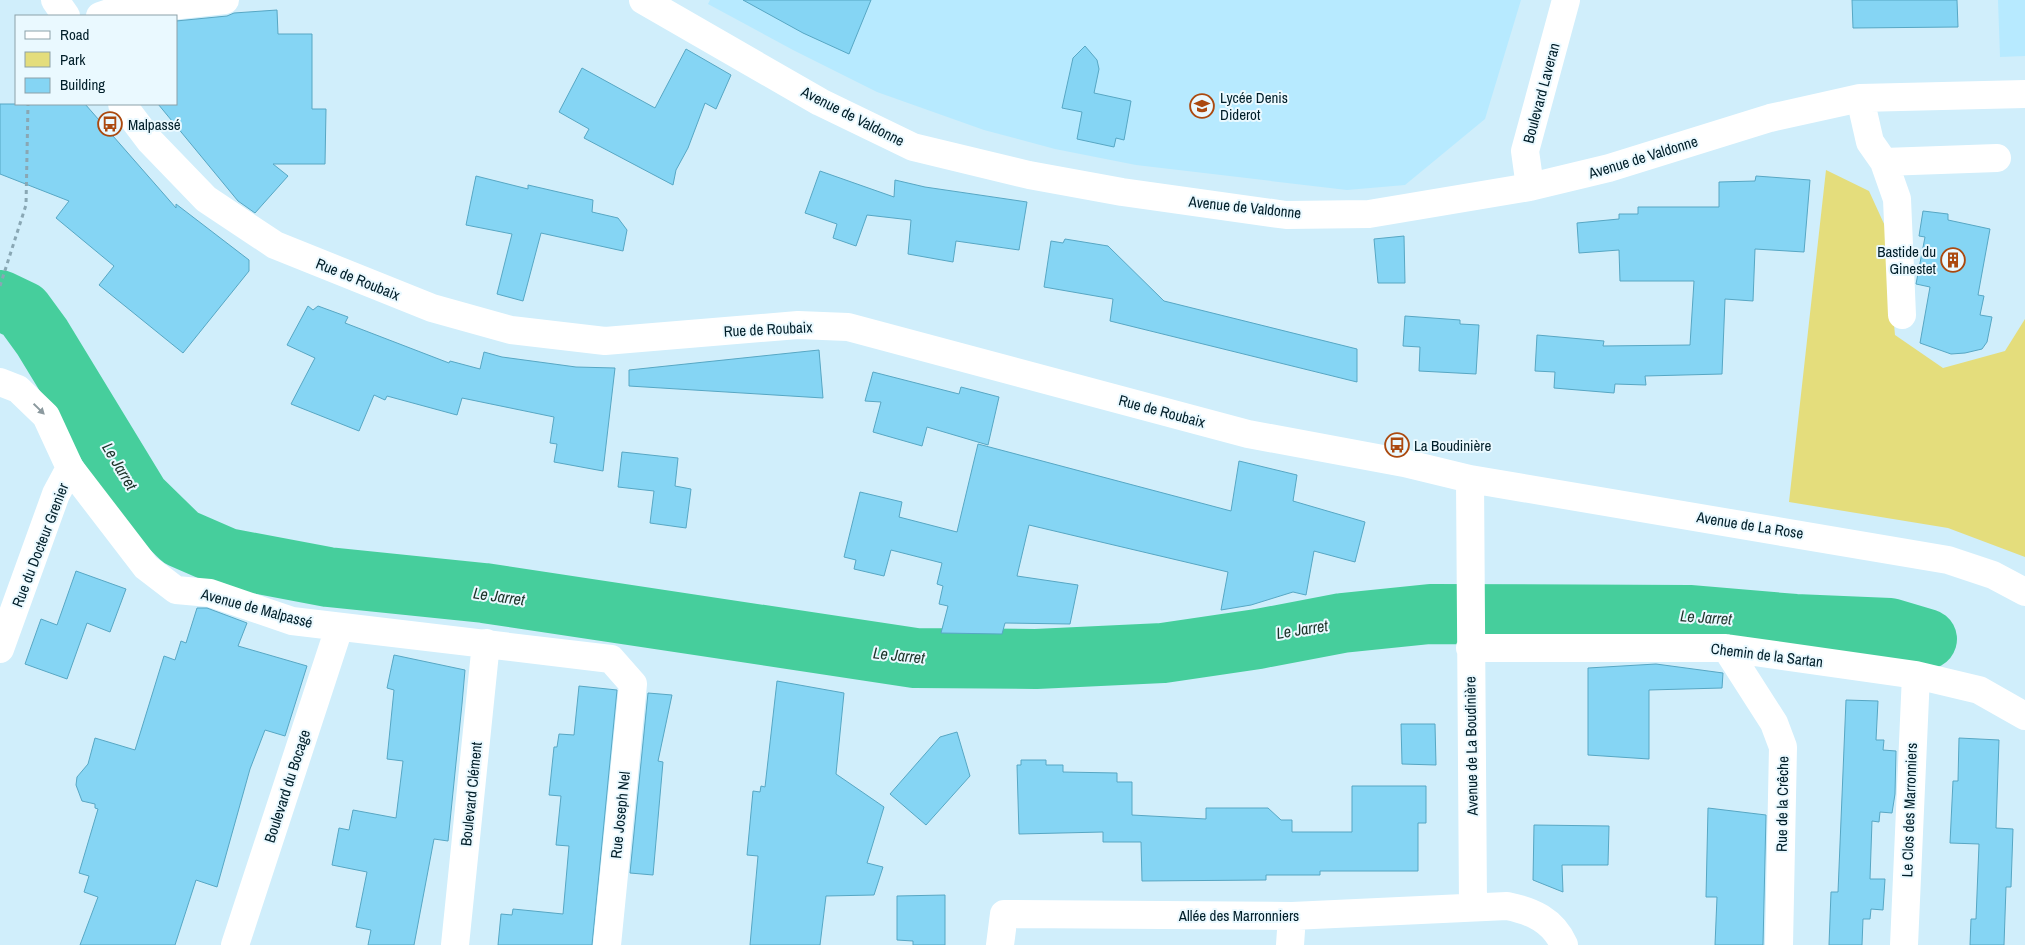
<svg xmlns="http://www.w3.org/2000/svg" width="2025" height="945" font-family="'Archivo Narrow',sans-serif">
  <rect width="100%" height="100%" fill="#d0eefb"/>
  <!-- built -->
  <path fill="#b7eaff" d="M710,0H1521L1485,119L1405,185L1347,190L1136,165L1055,149L984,130L877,92L793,50L708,4Z
    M1998,0H2025V56L2000,57Z"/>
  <!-- green -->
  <path fill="#e4dd7c" d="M1826,170L1869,191L1885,226L1895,335L1943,368L2005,351L2025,319V557L1948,528L1789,502Z"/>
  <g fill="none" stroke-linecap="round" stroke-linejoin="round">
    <!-- river -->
    <path stroke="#46ce9c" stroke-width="60" d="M0,300L23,311L42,337L140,498L181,538L227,558L328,577L484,593L915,658L1036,659L1163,653L1258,639L1342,623L1430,614L1689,615L1795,624L1890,628L1927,639"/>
  </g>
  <!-- building -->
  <path fill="#85d5f4" stroke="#57a7c4" d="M743,0H871L849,54L803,33Z
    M1852,0H1957L1958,27L1853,28Z
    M277,10L278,34H312V109H326L325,164H273L288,176L255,213L238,201L158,104H176V21L227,16L234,13Z
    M1085,46L1097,60L1099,69L1094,93L1131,101L1124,140L1116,138L1114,147L1077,139L1082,112L1062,108L1073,58Z
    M686,49L731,75L716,109L705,103L688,148L676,170L673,185L584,138L589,129L559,112L582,68L655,108Z
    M0,104H85L176,208V204L249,260V271L183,353L99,285L114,266L56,218L69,201L0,174Z
    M820,171L894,197L895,180L925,187L1027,202L1019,250L956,241L953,262L908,254L911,220L867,215L856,246L833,238L837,224L805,213Z
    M476,176L528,189V185L593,200L592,212L618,218L627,230L623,251L541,233L523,301L497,294L512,234L466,225Z
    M1756,176L1810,180L1804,252L1755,249L1753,301L1725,299L1722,374L1645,376L1646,385L1615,384L1614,393L1554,388L1555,372L1535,371L1537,335L1604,341L1603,346L1690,345L1694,281H1620L1619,250L1579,253L1577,223L1619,219V214H1638V207H1719V182L1755,181Z
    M1923,211L1948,214V220L1990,229L1978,295L1984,296L1980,315L1992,317L1987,342L1982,349L1965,353L1951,354L1920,343L1930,287L1916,284L1925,237L1919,236Z
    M1404,236L1405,283H1378L1374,239Z
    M1065,239L1108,246L1164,301L1357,349V382L1110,321L1113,299L1044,287L1051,241L1063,243Z
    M308,306L313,310L318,306L348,317L345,323L449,363L450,361L480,369L484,352L502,357L576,367L615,368L603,471L554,462L557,444L550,443L554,417L462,398L457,415L387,396L385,400L374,395L359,431L291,404L315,358L287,345Z
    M1405,316L1460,320V324L1479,325L1476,374L1419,371L1420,347L1403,346Z
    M819,350L823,398L629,386V370Z
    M873,372L959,394L961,387L999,397L988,445L927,427L922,446L873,432L881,402L865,401Z
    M978,444L1231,511L1239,461L1297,475L1293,501L1365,522L1355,562L1314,551L1306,595L1293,592L1251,605L1221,610L1228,572L1029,525L1017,576L1078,585L1070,624L1005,623L1002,634L941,633L948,606L939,604L943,586L937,584L942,563L891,550L884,576L854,569L856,560L844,557L860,492L902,502L899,517L957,532Z
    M622,452L678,458L675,486L691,489L686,528L650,523L654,491L618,487Z
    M76,571L126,589L110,632L87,623L67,679L25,664L41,619L57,625Z
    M197,608H207L247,623L238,646L307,666L285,736L265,730L250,769L217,887L196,880L175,945H80L98,897L84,892L89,876L79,873L98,809L95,808V804L82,801L76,785L77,777L88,764L95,738L135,750L164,656L175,660L181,641L186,643Z
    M394,655L465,670L462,704L448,841L434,839L414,945H368L371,930L356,927L367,872L332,865L339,828L349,830L353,810L396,818L403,761L387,759L394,690L387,688Z
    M1656,664L1723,673L1722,688L1649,690V759L1588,755V668Z
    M777,681L844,693L836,774L884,807L867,863L883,867L874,895L826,896L820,945H750L758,856L747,855L753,791L760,792L761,786L765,787Z
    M579,686L617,690L592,945H498L501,914L512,915L513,909L563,914L569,846L556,845L561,796L549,795L554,747H557L559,734L574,735Z
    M648,693L672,695L658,761L663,762L653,875L630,873Z
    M1846,700L1878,701L1876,740H1884L1883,750L1896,751L1895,794L1892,813L1880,812L1879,822L1872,821L1870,879H1885L1883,910L1871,909L1870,919H1863L1862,945H1829L1831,892H1838Z
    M1401,724H1435L1436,765L1402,764Z
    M957,732L970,776L926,825L890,794L940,737Z
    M1959,738L1999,740L1996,828L2013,829L2011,887H2006L2004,945H1970L1971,919H1976L1979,844L1950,843L1953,781H1958Z
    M1021,760H1046V765H1063V772L1117,773V782H1132V815L1206,819V808H1268L1281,820H1292V832H1352V786H1426V823H1418V871H1320V875H1266V880L1142,881L1141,842H1103V832L1019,834L1017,765H1021Z
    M1708,808L1766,815L1763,945H1715L1717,897H1706Z
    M1534,825L1609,826L1608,865H1562L1563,892L1533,880Z
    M945,895V945H913V941L897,940V896Z"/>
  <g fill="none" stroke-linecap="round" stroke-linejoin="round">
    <!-- path -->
    <path stroke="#89a7b4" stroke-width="3" stroke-dasharray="4 4" stroke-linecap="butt" d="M0,286L26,205L28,104"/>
    <!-- minor -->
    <path stroke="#fff" stroke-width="28" d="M55,0L66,16
      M643,0L820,102L913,147L1029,175L1122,192L1286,215L1369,214L1530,187L1609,168L1770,118L1860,98L2025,94
      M100,16L109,13L225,0
      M1860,98L1870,142L1884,162L1897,199L1902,315
      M122,104L150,141L206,199L275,245L432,308L511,330L605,341L798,325L848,327L1248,434L1404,463L1470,479L1948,560L1993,575L2025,592
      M1884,162L1997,158
      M1530,187L1525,151L1566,0
      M0,382L18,389L46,416L70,468L146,567L176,590L210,593L292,621L611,659L633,684L607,945
      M1470,479L1473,906
      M1470,648H1726L1916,675L1979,690L2025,716
      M1726,648L1774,723L1783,747L1779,945
      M0,649L56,494L70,468
      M235,945L339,628
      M455,945L486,643
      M1000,945L1004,914L1292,916L1507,906C1532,911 1553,920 1564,945
      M1290,945L1292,916
      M1904,945L1916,675"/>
  </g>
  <!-- one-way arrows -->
  <defs><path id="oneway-solid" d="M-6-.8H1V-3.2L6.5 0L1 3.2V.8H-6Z" transform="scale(1.25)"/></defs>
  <use fill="#8c9a9f" href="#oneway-solid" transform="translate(39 409) rotate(44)"/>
  <!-- icons -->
  <defs>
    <g id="school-ring" transform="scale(1.25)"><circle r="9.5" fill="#eaf9ff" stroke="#ab490f" stroke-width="1.5"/><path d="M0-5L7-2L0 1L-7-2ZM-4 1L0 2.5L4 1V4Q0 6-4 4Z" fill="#ab490f"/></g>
    <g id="bus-ring" transform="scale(1.25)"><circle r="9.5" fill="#eaf9ff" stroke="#ab490f" stroke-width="1.5"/><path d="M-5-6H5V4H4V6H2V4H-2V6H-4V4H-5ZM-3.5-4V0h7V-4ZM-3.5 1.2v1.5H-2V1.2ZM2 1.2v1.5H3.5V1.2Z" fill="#ab490f"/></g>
    <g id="building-ring" transform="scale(1.25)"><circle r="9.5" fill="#eaf9ff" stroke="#ab490f" stroke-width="1.5"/><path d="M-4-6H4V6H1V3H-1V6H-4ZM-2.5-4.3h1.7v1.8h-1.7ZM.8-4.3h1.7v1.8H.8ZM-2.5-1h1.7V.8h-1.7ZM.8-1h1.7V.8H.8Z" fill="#ab490f"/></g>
  </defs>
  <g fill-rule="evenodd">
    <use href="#school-ring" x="1202" y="106"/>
    <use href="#bus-ring" x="110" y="124"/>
    <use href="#building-ring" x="1953" y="260"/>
    <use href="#bus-ring" x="1397" y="445"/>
  </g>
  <g text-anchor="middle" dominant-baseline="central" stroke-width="4" stroke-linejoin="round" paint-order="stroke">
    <!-- street labels -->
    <g font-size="15" fill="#001e29" stroke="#eaf9ff">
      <text transform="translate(1541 93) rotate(-75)">Boulevard Laveran</text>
      <text transform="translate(853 116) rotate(27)">Avenue de Valdonne</text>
      <text transform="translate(1643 157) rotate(-17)">Avenue de Valdonne</text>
      <text transform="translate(1245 207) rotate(6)">Avenue de Valdonne</text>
      <text transform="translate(358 279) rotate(22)">Rue de Roubaix</text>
      <text transform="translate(768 329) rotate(-3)">Rue de Roubaix</text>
      <text transform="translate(1162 411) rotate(15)">Rue de Roubaix</text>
      <text transform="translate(1750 525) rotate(9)">Avenue de La Rose</text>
      <text transform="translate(40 545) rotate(-69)">Rue du Docteur Grenier</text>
      <text transform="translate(257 608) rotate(15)">Avenue de Malpassé</text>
      <text transform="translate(1767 655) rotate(7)">Chemin de la Sartan</text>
      <text transform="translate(1471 746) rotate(-91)">Avenue de La Boudinière</text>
      <text transform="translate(287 786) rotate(-72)">Boulevard du Bocage</text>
      <text transform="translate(471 794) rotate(-84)">Boulevard Clément</text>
      <text transform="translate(1782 804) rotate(-89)">Rue de la Crêche</text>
      <text transform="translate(1909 810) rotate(-88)">Le Clos des Marronniers</text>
      <text transform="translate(620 815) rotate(-84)">Rue Joseph Nel</text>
      <text x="1239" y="915">Allée des Marronniers</text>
    </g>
    <!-- poi labels -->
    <g font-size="15" fill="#001e29" stroke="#eaf9ff" text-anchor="start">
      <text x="1220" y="97">Lycée Denis<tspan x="1220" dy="17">Diderot</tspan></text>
      <text x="128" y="124">Malpassé</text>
      <text x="1936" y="251" text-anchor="end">Bastide du<tspan x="1936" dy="17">Ginestet</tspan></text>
      <text x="1414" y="445">La Boudinière</text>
    </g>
    <!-- water labels -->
    <g font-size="16" font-style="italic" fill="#1e342a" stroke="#eaf9ff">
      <text transform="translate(120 466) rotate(59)">Le Jarret</text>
      <text transform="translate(499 596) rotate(8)">Le Jarret</text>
      <text transform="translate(1706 617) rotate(4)">Le Jarret</text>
      <text transform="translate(1302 629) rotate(-9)">Le Jarret</text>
      <text transform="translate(899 655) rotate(6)">Le Jarret</text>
    </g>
  </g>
  <!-- legend -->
  <rect x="15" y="15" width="162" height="90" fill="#eaf9ff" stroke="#8ca1a9"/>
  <rect x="25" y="31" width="25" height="8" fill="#ffffff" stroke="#8ca1a9"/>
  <text x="60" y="40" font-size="15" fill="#001e29">Road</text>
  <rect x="25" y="52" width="25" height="15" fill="#e4dd7c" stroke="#8ca1a9"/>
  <text x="60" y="65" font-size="15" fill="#001e29">Park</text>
  <rect x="25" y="78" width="25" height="15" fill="#85d5f4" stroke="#8ca1a9"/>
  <text x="60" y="90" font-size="15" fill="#001e29">Building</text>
</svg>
